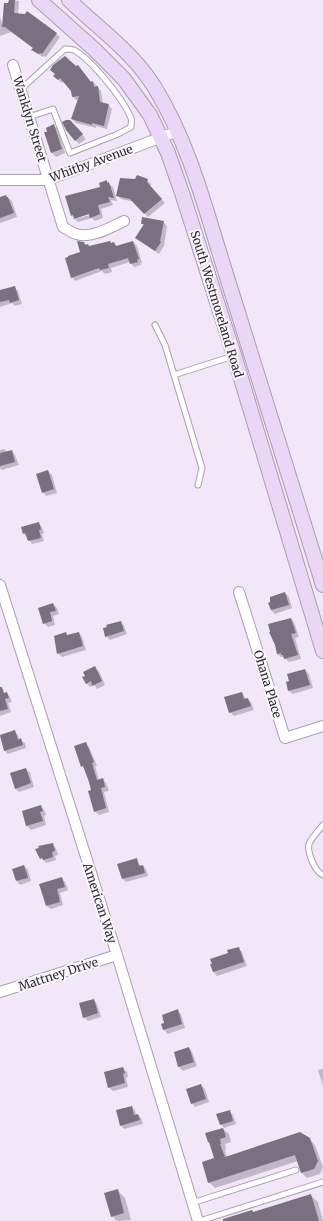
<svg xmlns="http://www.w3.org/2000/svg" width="323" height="1221" font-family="Merriweather,serif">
  <rect width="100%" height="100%" fill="#f1e7f8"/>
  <!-- shadow -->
  <path fill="#0003" d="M10,0L19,1L18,15H25L27,12L60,37L46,57L44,56L43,57L36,53L33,50L34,48L11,32L0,36V17L3,27L5,4H9Z
    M54,76L93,82L97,86L101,91L103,104L108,105L112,109L107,129L96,126V128L76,123L72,119L78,100H76L73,97L72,91L64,81L62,83Z
    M74,125L86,139L79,144L66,130Z
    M54,126L58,129L65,153L56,157L52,153L46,133L48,132Z
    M147,180L151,184L150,186L165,203L148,217L135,202L121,199L117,195Z
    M106,181L113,187L117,201L111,200L113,205L101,209L103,218L95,221L92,218L78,222L75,219L94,214V212L74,217L72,215Z
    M0,197L8,198L12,201L17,217L0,223Z
    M163,222L167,226L164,246L159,254L136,238L144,226L142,223Z
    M133,242L137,246L142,263H140L141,265L134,267L130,262L111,268L112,272L105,274L102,271L75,281L72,277L81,253L83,243L90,247L113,243L117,247Z
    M14,287L18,291L22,304L15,306L12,303L0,307V291Z
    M4,449L7,452L12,451L15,455L19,465L2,470L0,468V450Z
    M48,471L52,475L57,493L46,496L43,492Z
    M39,523L42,527L44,533L42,534L44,541L32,544L24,533Z
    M285,593L289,597L292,608L275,614L271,610L269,603Z
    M53,604L57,608L59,614L53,616L55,625L48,627L44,623Z
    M291,619L294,622L299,637L295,638L301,659L289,662L284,657H281L277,654Z
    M121,622L124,626L127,634L110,640L106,636Z
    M66,633L68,636L79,633L82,637L86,650L62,657L58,653Z
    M95,668L99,671L105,685L97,689L94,685L90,687L86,683V676Z
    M305,670L309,674L313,688L293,694L289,691Z
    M6,693L10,697L12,702L8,703L11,712L0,716V695Z
    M242,693L246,699L251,702L254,710L234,716L230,712Z
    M15,732L18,735L20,740L25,743L26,748L8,754L4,750L0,736Z
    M85,743L89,747L97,766H95L99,780L103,779L106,783L109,791L104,792L109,812L99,815L95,811L92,790L86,770L82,766Z
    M26,769L30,773L34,787L19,792L15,788Z
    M40,806L44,810L46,815L44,816L46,825L31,830L27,826L23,812Z
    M52,844L56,848L58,855L55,856L56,860L47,863L45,862L41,857Z
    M136,860L141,866H143L146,869L148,876L126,882L123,879Z
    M24,866L28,870L31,881L20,885L17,881Z
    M61,878L65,882L68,890L60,893L63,905L51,909L47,906Z
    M238,948L242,952L247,966L217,976L213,972L211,965Z
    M94,1000L97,1004L101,1017L88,1021L84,1017Z
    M177,1011L181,1014L185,1028L168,1034L164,1030L162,1025Z
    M189,1048L192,1052L197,1066L183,1071L179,1067L175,1053Z
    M123,1068L127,1072L128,1077L126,1078L128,1087L113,1091L109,1087Z
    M323,1069V1086L318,1070Z
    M201,1085L205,1089L209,1102L195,1107L192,1103Z
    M131,1107L135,1110L136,1115H138L141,1118L143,1124L124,1129L121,1125Z
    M229,1111L233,1115L236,1124L224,1128L221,1124Z
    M223,1129L229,1134L231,1142L225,1144L226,1149L225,1150L227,1157L309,1139L315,1145L323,1167L320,1174L307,1178L302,1173L298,1161L215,1188L209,1182L215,1159L211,1144L208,1142Z
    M117,1190L125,1198L131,1220L117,1221L112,1216Z
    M310,1195L318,1202L323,1221H224Z"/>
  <!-- building -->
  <path fill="#7a7080" d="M9,0H15L14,13L25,14L27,11L57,33L42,54L40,53L39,54L31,50L33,48L5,27H2L4,3H8Z
    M65,56L76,66L78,65L91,82L93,81L94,87L98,86L100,102L109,104L104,126L92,123V125L71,119L79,96L72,97L71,91L60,78L58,80L53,76L55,74L50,70L53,65Z
    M66,120H70L83,134L75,141L66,130L62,122Z
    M54,124L62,149L51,153L44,132H47L46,128Z
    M137,175L148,179L147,182L162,199L144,214L130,199L116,196L120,178L135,179Z
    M107,180V183L109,182L114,198L108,197L110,202L98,205L100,214L90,218L89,214L74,219L73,215L71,216L65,196L100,187L99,183Z
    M6,195L7,197H8L14,213L0,218V197Z
    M142,217L164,221L160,241L161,242L155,251L135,238L144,224H141Z
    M77,241L84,242L85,245L88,244L89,246L110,241L111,243L114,242L116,246L133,241L139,259L137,260L138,262L130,264L128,258L108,264L109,268L100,270L99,268L71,278L65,258L68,257V256L80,252Z
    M15,286L19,300L10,303L9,300L0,302V290Z
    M12,450L15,462L0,466V453Z
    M48,470L54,489L42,493L36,474Z
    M39,522L41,530H39L41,538L28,541L25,533L23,534L21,527Z
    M285,592L289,605L271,610L268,603L270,602V597Z
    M53,603L56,611L50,612L52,621L43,624L38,608Z
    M291,618L296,633L291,634L298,655L284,659L283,655H281V653L277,654L275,645L269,632H270L268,624Z
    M121,621L124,631L105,637L103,628L107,627L106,625Z
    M66,632L67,635L79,632L83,646L57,654L54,636Z
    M95,666L102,681L92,686L91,681L86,684L82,677L85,676L83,672Z
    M305,669L310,685L288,691L286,682L289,681L287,674Z
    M0,687H2L4,693L7,692L9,698L5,699L8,709L0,711Z
    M242,692L244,699L248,698L251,706L229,713L224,697Z
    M15,730L18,740L21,738L23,745L4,751L0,735Z
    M86,742L94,762L92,763L97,780L103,778L105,787L101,788L106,808L94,812L88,791L91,790L89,782L83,766L81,767L74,746Z
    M26,768L31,783L15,789L10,773Z
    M41,805L43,811L40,812L43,821L26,826L22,811Z
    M53,843L55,851L52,852L53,857L43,860L42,858L40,859L35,849L39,848L38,846Z
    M137,858L139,866L143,865L145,873L122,879L117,864Z
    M24,865L28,878L16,881L12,869Z
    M62,877L65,887L57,889L60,902L46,906L39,884Z
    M239,947L244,962L213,972L210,964H212L210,959L228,953L227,950Z
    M94,999L98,1013L83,1018L79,1003Z
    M178,1009L182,1024L163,1030L161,1024L164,1023L162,1015Z
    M189,1047L194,1062L178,1067L174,1052Z
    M123,1067L125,1073L123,1074L125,1083L108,1088L104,1072Z
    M201,1084L206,1099L191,1104L186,1089Z
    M132,1106L134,1115L138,1114L140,1120L120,1126L116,1110Z
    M230,1110L233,1121L220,1125L216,1114Z
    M223,1128L226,1137L220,1139L221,1144H220L225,1157L300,1132L310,1138L318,1161L314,1169L301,1173L295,1155L208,1183L202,1162L214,1158L209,1142H208L205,1133Z
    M118,1189L124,1213L111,1217L104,1193Z
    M311,1194L319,1221H223V1219L252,1210L253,1212Z"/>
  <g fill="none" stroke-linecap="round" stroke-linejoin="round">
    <!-- service casing -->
    <g stroke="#a89faf" stroke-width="7">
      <path id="service" d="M21,89L65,49C68,49 71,49 74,50C92,60 123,99 131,118C132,121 131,124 131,127L118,134L70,153L53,109L29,117
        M155,325L165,345L202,468L198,485
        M174,375L233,356
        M323,825C319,830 312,837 309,844C307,852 315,872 323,875
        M192,1203L296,1170
        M200,1221L323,1182"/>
    </g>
    <!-- minor casing -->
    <g stroke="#a89faf" stroke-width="12">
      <path id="minor" d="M13,65L63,227C67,229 72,233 76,234C92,239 111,227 124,221
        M0,180H48L178,131
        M0,585L117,955L198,1221
        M239,592L285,738L323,726
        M0,992L117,955"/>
    </g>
    <!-- secondary casing -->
    <g stroke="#a89faf" stroke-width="16">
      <path id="secondary" d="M39,0L94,49L124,79L150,115L168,153L182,193L234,355L323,651
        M69,0C99,29 133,52 155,88C190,145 206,211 226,274C259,377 291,481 323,585"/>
    </g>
    <!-- service -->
    <use href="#service" stroke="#fff" stroke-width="5"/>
    <!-- minor -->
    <use href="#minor" stroke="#fff" stroke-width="10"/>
    <!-- secondary -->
    <use href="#secondary" stroke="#ead7f5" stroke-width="14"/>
  </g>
  <g text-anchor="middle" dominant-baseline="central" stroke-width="4" stroke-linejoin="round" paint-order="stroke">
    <!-- street labels -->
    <g font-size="12" fill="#302c33" stroke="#fbf7fe">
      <text transform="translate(30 119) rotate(73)">Wanklyn Street</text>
      <text transform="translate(91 163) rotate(-20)">Whitby Avenue</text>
      <text transform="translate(217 304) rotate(73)">South Westmoreland Road</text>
      <text transform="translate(268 684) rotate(73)">Ohana Place</text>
      <text transform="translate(100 903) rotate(72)">American Way</text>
      <text transform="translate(58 974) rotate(-18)">Mattney Drive</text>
    </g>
  </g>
</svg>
